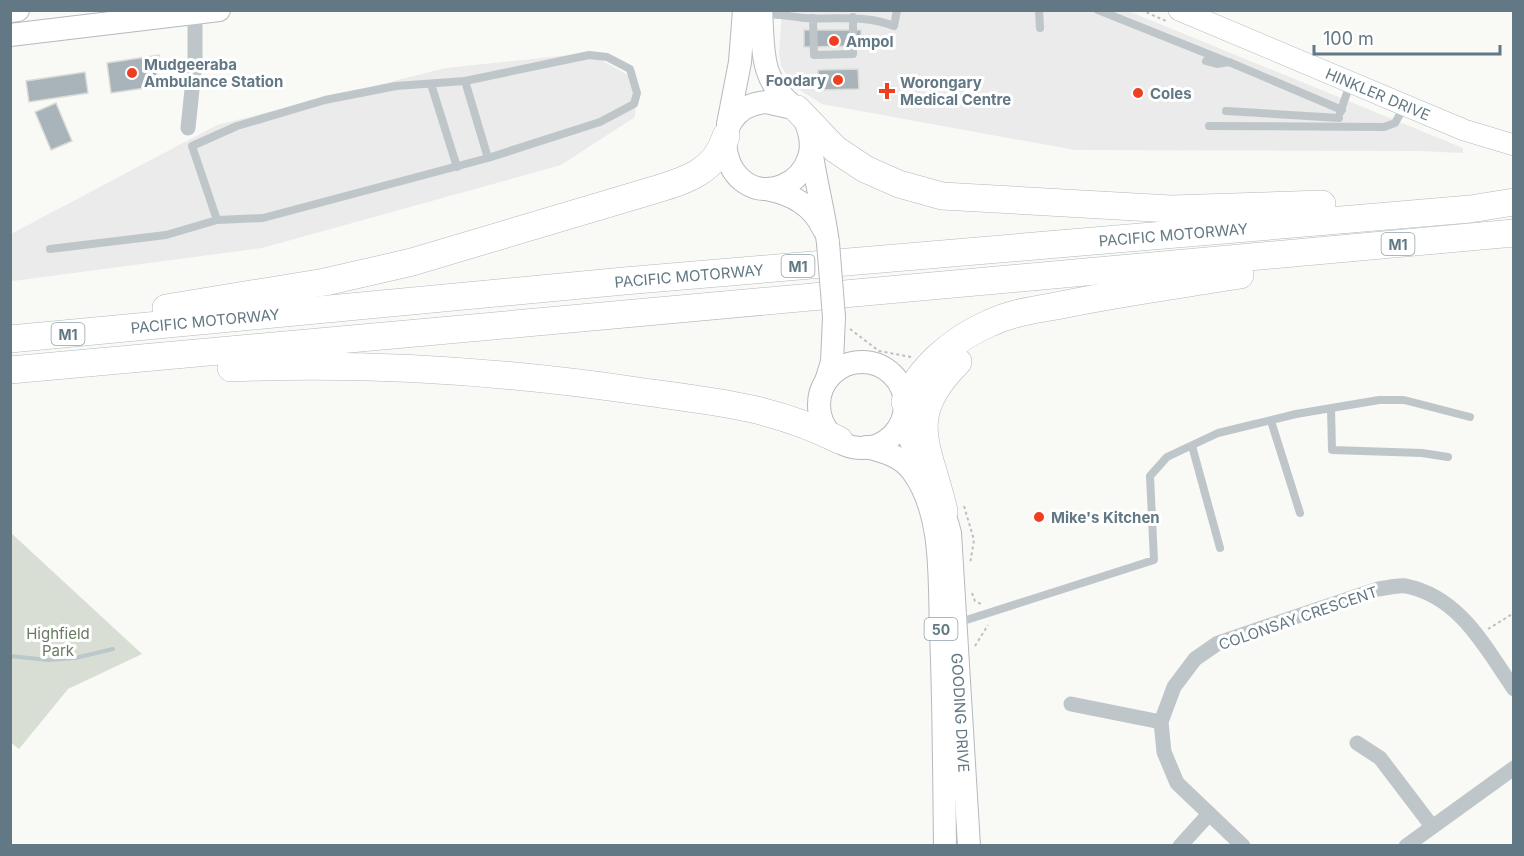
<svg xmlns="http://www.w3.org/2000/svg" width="1524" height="856" font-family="Inter,sans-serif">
  <rect width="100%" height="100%" fill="#f9f9f6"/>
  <!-- built -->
  <path fill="#eaebea" d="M782,11H1128L1463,148V153L1420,151L1075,150L822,104L795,87L781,66L779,54Z
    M588,53L637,80L635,117L561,165L262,248L13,281L11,277V234L217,125L446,68Z"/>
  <!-- green -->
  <path fill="#d9ded5" d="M10,532L142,654L68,689L19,749L10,742Z"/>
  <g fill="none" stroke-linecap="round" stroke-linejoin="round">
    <!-- stream -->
    <path stroke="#b8c8cb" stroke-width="4" d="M10,656L48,660L75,658L113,649"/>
  </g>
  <!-- building -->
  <path fill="#a8b4b9" stroke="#dbdbd9" stroke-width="1.5" d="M804,30H861V46L804,47Z
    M159,55L160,66L156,67L157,80L151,81L152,87L111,93L107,63Z
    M858,69L859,89L818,90V70Z
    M85,72L88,93L29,102L26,81Z
    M56,103L72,141L51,150L35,112Z"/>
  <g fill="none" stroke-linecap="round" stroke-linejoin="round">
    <!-- secondary casing -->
    <g stroke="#b2babe" stroke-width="22">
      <g id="secondary">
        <path id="s1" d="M1179,10L1464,130L1514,145"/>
      </g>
    </g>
    <!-- primary casing -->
    <g stroke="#b3babe" stroke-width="24">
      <g id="primary">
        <path d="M761,10C764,51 759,79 794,107"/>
        <path d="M10,11L18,10"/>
        <path d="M10,35L219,10"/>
        <path d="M766,102L797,109C808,121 814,142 809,157C805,170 795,181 782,186C723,207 699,108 766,102Z"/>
        <path d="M728,124L740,62L744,10"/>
        <path d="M811,148C815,180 824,211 828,243"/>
        <path d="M766,189C792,194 813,205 824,230"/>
        <circle cx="862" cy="405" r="43"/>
        <path d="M826,381L832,362L834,317"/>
        <path id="s2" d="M905,408L911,442L940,498L950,533L969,846"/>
        <path d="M866,447C883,451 902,456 913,472C944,515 939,581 941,632C944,703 944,774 945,846"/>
      </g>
    </g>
    <!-- highway casing -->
    <g stroke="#b3b9bc" stroke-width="28">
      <g id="highway">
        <path d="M797,109L835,149L865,169L899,184L942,196L1171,209L1322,204"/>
        <path d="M166,308L325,282L412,262L654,190C687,180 715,172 726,136"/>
        <path id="s3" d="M10,339L624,281L1470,209L1514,202"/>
        <path d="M231,368C368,362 502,371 638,391C710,401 772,406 839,440"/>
        <path d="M10,370L1514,233"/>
        <path d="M905,402C920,367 955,338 990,323C1011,313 1033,310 1056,306C1117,293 1178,285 1240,275"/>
        <path d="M944,511C929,445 902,418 958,362"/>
      </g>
    </g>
    <!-- path -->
    <path stroke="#bcc0c3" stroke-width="2" stroke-dasharray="3 3" stroke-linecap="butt" d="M1141,10L1166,21
      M850,329L879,351L911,357
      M964,506L974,540L970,564
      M972,593L975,601L981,604
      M1488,629L1514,613
      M975,646L988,625"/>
    <!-- lane -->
    <path stroke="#bfc6c9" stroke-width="8" d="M1039,10L1040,28
      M1098,10L1228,62
      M763,15C778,13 791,17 805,18C836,20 864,14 894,26L897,10
      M813,18L814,55L853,54V17
      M1206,61L1217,64L1229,62L1342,110
      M465,81L488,158
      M431,84L457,167
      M1226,111L1339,118
      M1340,113L1350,84
      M1209,126L1384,127L1395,123L1404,107
      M50,249L166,235L217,220L263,218L488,158L600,122L634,104L637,93L630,69L607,57L589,55L465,81L396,86L325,100L237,126L192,146L217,220
      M1331,408L1332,450L1422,453L1448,457
      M1271,421L1300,513
      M1192,446L1220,548
      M957,623L1154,560L1150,476L1167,457L1218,433L1296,414L1379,400H1404L1470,417"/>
    <!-- street -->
    <path stroke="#bfc6c9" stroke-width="15" d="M188,128L195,61V10
      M1071,704L1161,722
      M1357,743L1380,758L1431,825
      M1180,846L1209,814
      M1243,846L1177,783L1164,752L1161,722L1174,687L1195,659L1218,643L1378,589C1387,588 1398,585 1406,586C1460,597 1485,647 1514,689
      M1406,846L1514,768"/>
    <!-- secondary -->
    <use href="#secondary" stroke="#fff" stroke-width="21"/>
    <!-- primary -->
    <use href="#primary" stroke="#fff" stroke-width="22"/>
    <!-- highway -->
    <use href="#highway" stroke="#fff" stroke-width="27"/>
    <!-- primary-bridge casing -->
    <g stroke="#b3babe" stroke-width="24" stroke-linecap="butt">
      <path id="primary-bridge" d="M828,243L834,317"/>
    </g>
    <!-- primary-bridge -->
    <use href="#primary-bridge" stroke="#fff" stroke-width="22"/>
  </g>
  <!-- markers -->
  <g fill="#ef3f21" stroke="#fff" stroke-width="2">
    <circle cx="834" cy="41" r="6"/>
    <circle cx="132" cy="73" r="6"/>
    <circle cx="838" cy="80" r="6"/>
    <path d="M884 82h6v6h6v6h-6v6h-6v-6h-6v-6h6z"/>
    <circle cx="1138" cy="93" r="6"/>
    <circle cx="1039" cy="517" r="6"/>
  </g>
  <g text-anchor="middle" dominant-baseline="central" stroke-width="6" stroke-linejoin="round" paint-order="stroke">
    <!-- shield labels -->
    <g fill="#fff" stroke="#91a0a9" stroke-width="1.5">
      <rect x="1381.5" y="233" width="33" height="22" rx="4.5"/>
      <rect x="781.5" y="255" width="33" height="22" rx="4.5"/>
      <rect x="51.5" y="323" width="33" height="22" rx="4.5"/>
      <rect x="924.5" y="618" width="33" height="22" rx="4.5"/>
    </g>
    <g font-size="14" font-weight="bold" fill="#627884">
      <text x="1398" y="244">M1</text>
      <text x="798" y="266">M1</text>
      <text x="68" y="334">M1</text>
      <text x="941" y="629">50</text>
    </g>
    <!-- poi labels -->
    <g font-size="15" font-weight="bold" fill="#627884" stroke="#fff" text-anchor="start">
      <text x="846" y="41">Ampol</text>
      <text x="144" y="64">Mudgeeraba<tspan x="144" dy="17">Ambulance Station</tspan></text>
      <text x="826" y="80" text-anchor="end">Foodary</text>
      <text x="900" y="82">Worongary<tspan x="900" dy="17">Medical Centre</tspan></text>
      <text x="1150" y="93">Coles</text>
      <text x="1051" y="517">Mike's Kitchen</text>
    </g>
    <!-- street labels -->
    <g font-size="15" fill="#627884" stroke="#fff">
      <text stroke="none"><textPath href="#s1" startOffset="216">HINKLER DRIVE</textPath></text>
      <text stroke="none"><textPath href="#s3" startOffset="1168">PACIFIC MOTORWAY</textPath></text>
      <text stroke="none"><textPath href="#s3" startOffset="682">PACIFIC MOTORWAY</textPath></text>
      <text stroke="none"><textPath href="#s3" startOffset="196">PACIFIC MOTORWAY</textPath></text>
      <text transform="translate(1298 618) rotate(-19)">COLONSAY CRESCENT</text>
      <text stroke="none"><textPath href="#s2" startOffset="314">GOODING DRIVE</textPath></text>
    </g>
    <!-- park labels -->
    <g font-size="15" fill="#687a61" stroke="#fff">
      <text x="58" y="633">Highfield<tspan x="58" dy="17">Park</tspan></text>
    </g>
  </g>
  <!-- border -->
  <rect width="1524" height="856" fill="none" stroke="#627884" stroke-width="24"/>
  <!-- scale -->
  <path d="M1314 45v9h186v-9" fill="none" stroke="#627884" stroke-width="3"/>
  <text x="1323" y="45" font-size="18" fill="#627884" stroke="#ffffff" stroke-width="4.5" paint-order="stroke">100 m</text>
</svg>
